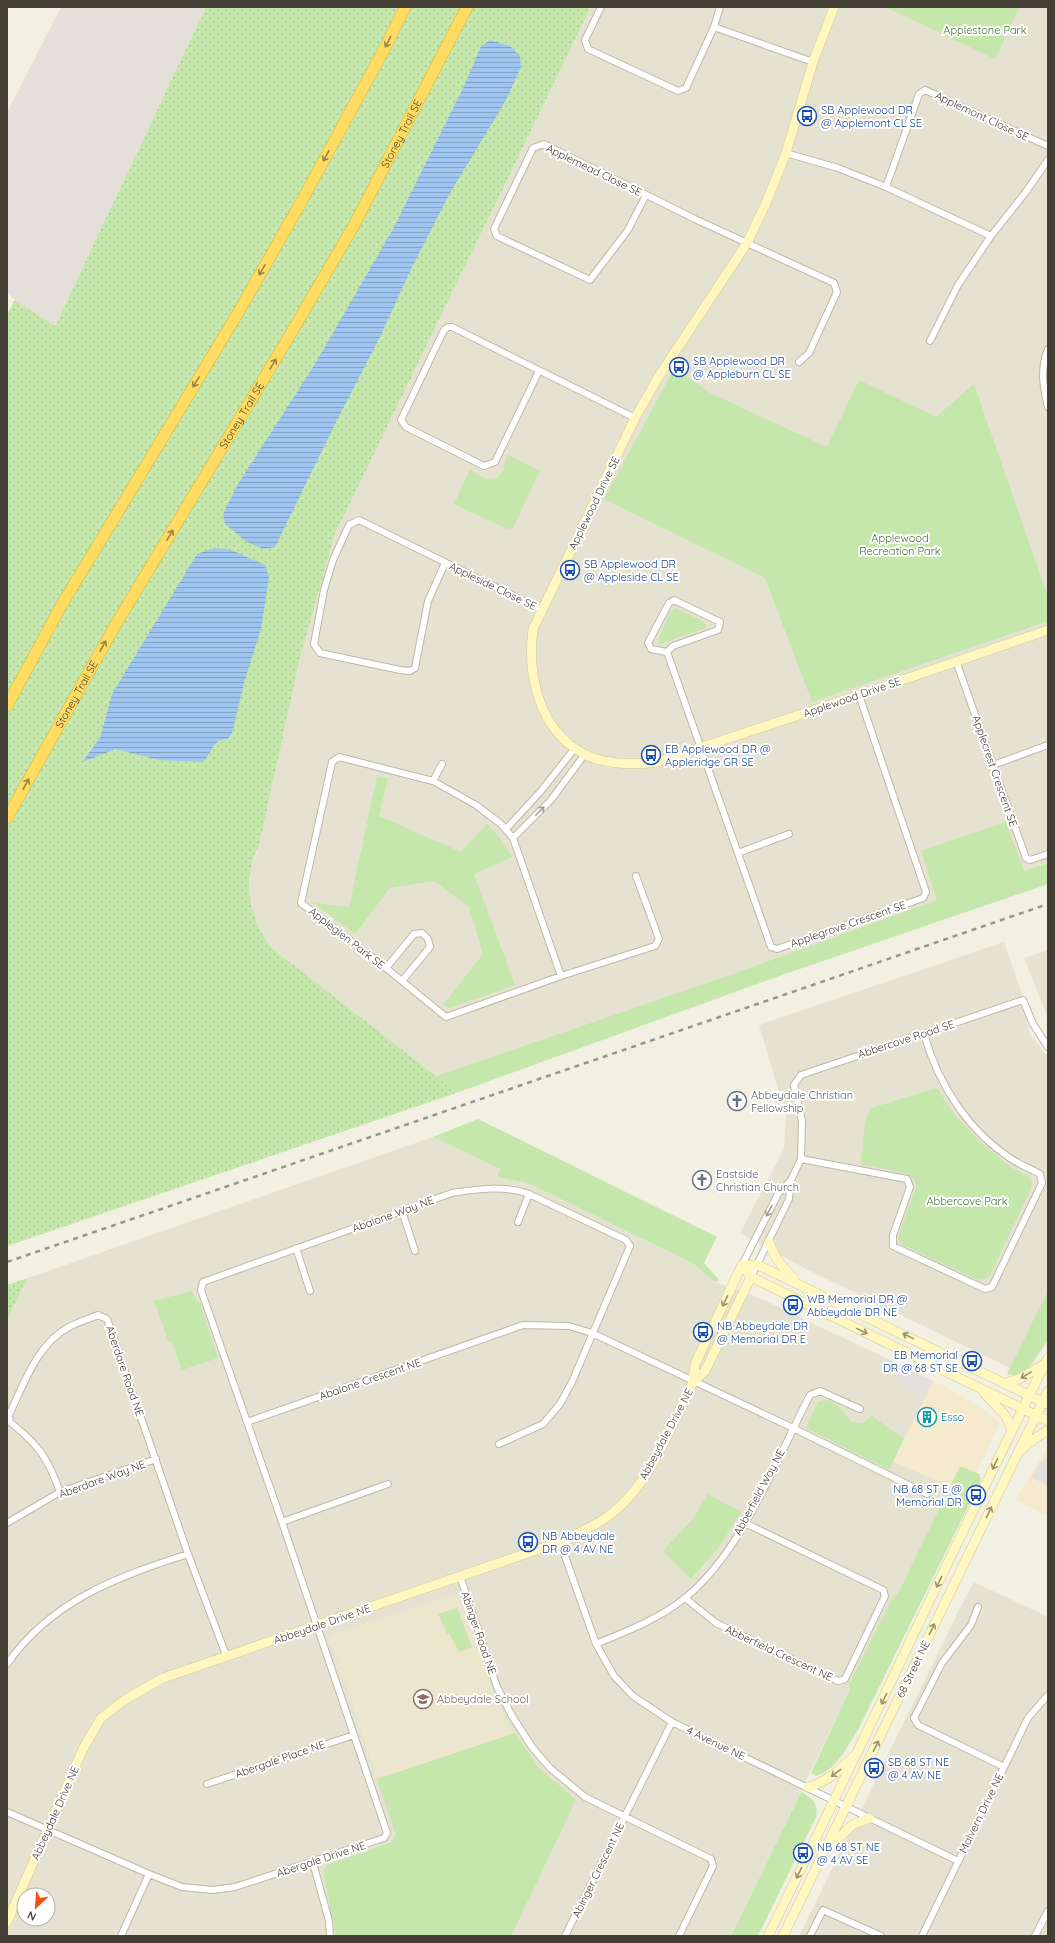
<svg xmlns="http://www.w3.org/2000/svg" width="1055" height="1943" font-family="Quicksand,sans-serif">
  <defs>
    <pattern id="grass-dots" width="8" height="8" patternUnits="userSpaceOnUse"><rect width="8" height="8" fill="#c5e7ab"/><path d="M2 2h.1M6 6h.1" fill="none" stroke="#aac794" stroke-width="1.8" stroke-linecap="round"/></pattern>
    <pattern id="water-rules" width="6" height="5" patternUnits="userSpaceOnUse"><rect width="6" height="5" fill="#9ec6f0"/><path d="M0 2.5h6" fill="none" stroke="#82a2c3"/></pattern>
  </defs>
  <rect width="100%" height="100%" fill="#f2efe3"/>
  <!-- residential -->
  <path fill="#e6e2d1" fill-rule="evenodd" d="M591,7H1048V863L1024,871L922,851L938,900L721,978L436,1076L273,949L264,937L256,922L249,902L251,868L259,846L300,658L335,534Z
    M1004,942L1021,991L1030,1035L1048,1057V1290L1010,1368L804,1268L740,1233L784,1149L786,1116L759,1025Z
    M1048,950V1018L1024,958Z
    M433,1137L500,1169L497,1177L528,1183L694,1264L715,1282L757,1297L934,1381L893,1461L950,1486L898,1593L893,1597L849,1684L850,1689L731,1936H7V1320L28,1278ZM24,1895H48V1919H24Z
    M974,1582L1048,1617V1936H799L962,1604Z"/>
  <!-- commercial -->
  <path fill="#f5e9ce" d="M934,1381L979,1406L1000,1423L976,1473L960,1466L950,1486L893,1462Z
    M1048,1448V1516L1015,1500L1045,1450Z"/>
  <!-- industrial -->
  <path fill="#e4e0d9" d="M61,7H206L55,326L15,300L7,292V113Z"/>
  <!-- education -->
  <path fill="#ebe6cd" d="M457,1593L462,1599L489,1682L504,1716L515,1733L377,1779L330,1640L331,1635Z"/>
  <!-- grass -->
  <path fill="url(#grass-dots)" d="M206,7H586L590,9L335,534L300,658L259,846C241,881 249,920 273,949L436,1076L456,1093L7,1246V314L15,300L55,326Z
    M28,1278L7,1320V1285Z"/>
  <!-- park -->
  <path fill="#c5e7ab" d="M885,7H1020L995,59Z
    M675,367L710,393L827,447L859,380L936,417L974,384L1048,597V621L812,702L765,578L604,499Z
    M507,454L540,471L513,528L507,529L454,504L470,469C479,477 496,486 503,470C505,465 506,459 507,454Z
    M676,608L704,622L707,627L704,629L681,636L665,643L659,644L658,639L671,611Z
    M377,776L388,778L379,816L461,852L487,824L499,837L512,857L474,874L515,985L450,1008L443,1005L483,954L469,907L434,881L390,888L355,934L313,903L349,907Z
    M1006,822L1024,871L1048,863V884L782,975L456,1093L436,1076L721,978L937,900L921,851Z
    M937,1088L954,1114L980,1142L1011,1167L1029,1177L1032,1183L1030,1191L990,1275L984,1280L976,1279L903,1245L899,1241L898,1236L916,1187C914,1179 912,1176 905,1173L860,1164C864,1151 863,1116 871,1108Z
    M478,1119L717,1237L704,1263L719,1280L715,1282L694,1264L528,1183L497,1177L500,1169L433,1137Z
    M1048,1290V1340L1034,1361L1027,1369L1014,1375L1007,1374Z
    M191,1291L200,1304L218,1358L182,1370L172,1342L169,1343L154,1301Z
    M826,1400C838,1403 844,1413 852,1422L863,1423L872,1416L904,1439L889,1470L806,1428L818,1402Z
    M960,1466L979,1474L981,1480L858,1730C847,1746 837,1770 816,1776L811,1773L850,1689L849,1684L893,1597L898,1593Z
    M708,1494L741,1512L720,1546L691,1579L663,1551L692,1520Z
    M457,1608L472,1647L459,1652L449,1633L447,1634L438,1614Z
    M515,1733L538,1767L576,1800L511,1936H336L323,1871L327,1865L392,1842L396,1835L377,1779Z
    M801,1792C812,1798 819,1803 816,1817L758,1936H731Z"/>
  <!-- parking -->
  <path fill="#e2e1dc" d="M905,1368L932,1382L924,1398L897,1384Z
    M1048,1457V1486L1031,1477L1041,1461Z"/>
  <!-- water -->
  <path fill="url(#water-rules)" d="M490,40L510,46L520,56L521,67L506,100L450,193L412,267L379,339L333,428L275,547L264,549L247,542L225,524L223,514L238,484L315,364L394,227L465,84L481,46Z
    M214,548L229,549L265,565L269,577L261,629L245,679L232,733L228,739C213,738 212,753 203,762L159,760L116,749L82,762L100,738L112,694L197,554Z"/>
  <g fill="none" stroke-linecap="round" stroke-linejoin="round">
    <!-- street casing -->
    <g stroke="#bdb8a6" stroke-width="8">
      <path id="street" d="M601,7L585,40L588,49L678,91L686,88L714,27L720,7
        M714,27L813,62
        M1048,146L925,90L919,94L886,187L991,236L1025,193L1048,160
        M786,153L838,168L886,187
        M646,195L628,230L590,280L497,236L494,229L533,148L544,144L697,220L834,283L837,292L809,353L799,362
        M930,341L958,285L991,236
        M1048,349C1040,369 1043,387 1048,407
        M539,371L495,462L484,466L406,427L401,420L444,330L448,327H452L635,418
        M445,563L428,601L415,668L410,671L400,670L320,653L314,644L324,590L333,560L349,525L359,520L542,610
        M674,600L720,622L718,630L673,646L667,652L651,649L648,643L669,603Z
        M667,652L771,947L777,949L923,898L926,892L859,695
        M956,661L1026,858L1030,860L1048,854
        M993,765L1048,745
        M433,781L442,764
        M506,829L541,791L575,748
        M513,838L551,800L585,754
        M738,853L789,834
        M386,968L414,934L422,933L428,939L430,947L402,981
        M561,976L513,838L501,824L476,805L433,781L339,757L332,762L301,903L386,968L446,1017L561,976L655,946L659,939L636,876
        M801,1159L907,1179L910,1187L893,1235V1246L985,1289L992,1287L1042,1183L1040,1174C1031,1169 1021,1165 1013,1160C968,1131 938,1084 924,1034
        M402,1211L415,1251
        M518,1222L529,1194
        M296,1248L310,1291
        M742,1265L778,1194L791,1180L801,1159L802,1121L794,1085L801,1075L1023,1000L1033,1024L1048,1047
        M751,1277L789,1199L791,1180
        M247,1422L523,1325L569,1326L592,1333L793,1428L927,1494
        M60,1492C47,1456 39,1446 10,1422L9,1415C24,1384 37,1344 69,1327C78,1322 89,1319 98,1315L107,1319L188,1554L226,1655
        M282,1522L388,1484
        M7,1523L60,1492L156,1459
        M560,1542L596,1644L614,1676L633,1696L672,1722L958,1861
        M460,1576L497,1687L512,1716L532,1747L550,1768L585,1797L711,1859L713,1866L679,1936
        M685,1598L716,1623L838,1681L845,1679L885,1596L883,1590L745,1523
        M978,1607L971,1625L942,1663L914,1718L918,1725L1004,1767
        M596,1644C627,1631 659,1619 685,1598C743,1551 776,1460 810,1395L820,1391L860,1409
        M7,1664C52,1600 117,1577 188,1554
        M207,1784L354,1735
        M7,1812L149,1874L182,1887L213,1890L235,1887L384,1838L387,1833L282,1522L201,1290L203,1282L452,1193C478,1189 504,1185 529,1194L626,1240L630,1246L572,1382L560,1404L543,1424L499,1444
        M313,1863L329,1921L330,1936
        M121,1936L149,1874
        M565,1936L672,1722
        M810,1936L823,1910L881,1936
        M922,1936L1028,1718L1048,1695
        M1035,1936L1048,1911"/>
    </g>
    <!-- secondary casing -->
    <g stroke="#d3c992" stroke-width="10">
      <path id="secondary" d="M834,7L813,62L786,153L766,203L747,243L659,376L635,418L533,629C527,676 539,730 584,754C605,765 631,764 654,763L859,695L1048,630
        M769,1242C774,1257 782,1268 794,1278
        M742,1265L751,1277L1048,1421
        M742,1265H758L1047,1404
        M693,1382L695,1364L742,1265
        M1006,1383L1021,1378L1046,1363
        M984,1393L1005,1415L1012,1429
        M1021,1450L1034,1439L1048,1430
        M808,1787C827,1782 840,1770 854,1756
        M831,1846L852,1825L870,1818
        M7,1922L83,1749L101,1718L126,1699L163,1678L560,1542C578,1533 596,1526 611,1514C651,1483 671,1426 693,1382L705,1371L751,1277
        M768,1936C863,1744 952,1549 1048,1358
        M783,1936L1048,1391"/>
    </g>
    <!-- highway casing -->
    <g stroke="#deb231" stroke-width="12">
      <g id="highway">
        <path d="M7,706L61,606L238,313L299,206L387,44L405,7"/>
        <path id="s1" d="M7,818L113,629L287,340L353,227L467,7"/>
      </g>
    </g>
    <!-- street -->
    <use href="#street" stroke="#fff" stroke-width="6"/>
    <!-- secondary -->
    <use href="#secondary" stroke="#fff7c0" stroke-width="9"/>
    <!-- highway -->
    <use href="#highway" stroke="#ffdc61" stroke-width="11"/>
    <!-- rail -->
    <path stroke="#949494" stroke-width="2.5" stroke-dasharray="5 5" stroke-linecap="butt" d="M7,1262L1048,904"/>
  </g>
  <!-- one-way arrows -->
  <defs><path id="oneway-shaft" d="M-6 0H5M1.5-3L5.5 0L1.5 3" fill="none" stroke-width="1.6" stroke-linecap="round" stroke-linejoin="round"/></defs>
  <g stroke="#988648">
    <use href="#oneway-shaft" transform="translate(388 42) rotate(117)"/>
    <use href="#oneway-shaft" transform="translate(326 156) rotate(119)"/>
    <use href="#oneway-shaft" transform="translate(262 270) rotate(120)"/>
    <use href="#oneway-shaft" transform="translate(273 364) rotate(-59)"/>
    <use href="#oneway-shaft" transform="translate(196 382) rotate(121)"/>
    <use href="#oneway-shaft" transform="translate(170 535) rotate(-59)"/>
    <use href="#oneway-shaft" transform="translate(103 646) rotate(-61)"/>
    <use href="#oneway-shaft" transform="translate(26 784) rotate(-61)"/>
  </g>
  <g stroke="#a29f9a">
    <use href="#oneway-shaft" transform="translate(540 811) rotate(-45)"/>
    <use href="#oneway-shaft" transform="translate(769 1211) rotate(117)"/>
  </g>
  <g stroke="#989273">
    <use href="#oneway-shaft" transform="translate(725 1301) rotate(116)"/>
    <use href="#oneway-shaft" transform="translate(862 1331) rotate(26)"/>
    <use href="#oneway-shaft" transform="translate(908 1336) rotate(-154)"/>
    <use href="#oneway-shaft" transform="translate(1026 1375) rotate(148)"/>
    <use href="#oneway-shaft" transform="translate(995 1464) rotate(116)"/>
    <use href="#oneway-shaft" transform="translate(989 1512) rotate(-64)"/>
    <use href="#oneway-shaft" transform="translate(939 1582) rotate(115)"/>
    <use href="#oneway-shaft" transform="translate(932 1629) rotate(-64)"/>
    <use href="#oneway-shaft" transform="translate(884 1699) rotate(115)"/>
    <use href="#oneway-shaft" transform="translate(876 1746) rotate(-64)"/>
    <use href="#oneway-shaft" transform="translate(836 1773) rotate(143)"/>
    <use href="#oneway-shaft" transform="translate(799 1873) rotate(116)"/>
  </g>
  <!-- icons -->
  <defs>
    <g id="bus-ring" transform="scale(1)"><circle r="9.5" fill="#fff" stroke="#1a4fb4" stroke-width="1.5"/><path d="M-5-6H5V4H4V6H2V4H-2V6H-4V4H-5ZM-3.5-4V0h7V-4ZM-3.5 1.2v1.5H-2V1.2ZM2 1.2v1.5H3.5V1.2Z" fill="#1a4fb4"/></g>
    <g id="church-ring" transform="scale(1)"><circle r="9.5" fill="#fff" stroke="#6b7280" stroke-width="1.5"/><path d="M-1.2-6h2.4v3.5h3.3v2.4h-3.3V6h-2.4V-.1h-3.3v-2.4h3.3Z" fill="#6b7280"/></g>
    <g id="building-ring" transform="scale(1)"><circle r="9.5" fill="#fff" stroke="#0f9aa8" stroke-width="1.5"/><path d="M-4-6H4V6H1V3H-1V6H-4ZM-2.5-4.3h1.7v1.8h-1.7ZM.8-4.3h1.7v1.8H.8ZM-2.5-1h1.7V.8h-1.7ZM.8-1h1.7V.8H.8Z" fill="#0f9aa8"/></g>
    <g id="school-ring" transform="scale(1)"><circle r="9.5" fill="#fff" stroke="#8d6e63" stroke-width="1.5"/><path d="M0-5L7-2L0 1L-7-2ZM-4 1L0 2.5L4 1V4Q0 6-4 4Z" fill="#8d6e63"/></g>
  </defs>
  <g fill-rule="evenodd">
    <use href="#bus-ring" x="807" y="116"/>
    <use href="#bus-ring" x="679" y="367"/>
    <use href="#bus-ring" x="570" y="570"/>
    <use href="#bus-ring" x="651" y="755"/>
    <use href="#church-ring" x="737" y="1101"/>
    <use href="#church-ring" x="702" y="1180"/>
    <use href="#bus-ring" x="793" y="1305"/>
    <use href="#bus-ring" x="703" y="1332"/>
    <use href="#bus-ring" x="972" y="1361"/>
    <use href="#building-ring" x="927" y="1417"/>
    <use href="#bus-ring" x="976" y="1495"/>
    <use href="#bus-ring" x="528" y="1542"/>
    <use href="#school-ring" x="423" y="1699"/>
    <use href="#bus-ring" x="874" y="1768"/>
    <use href="#bus-ring" x="803" y="1853"/>
  </g>
  <g text-anchor="middle" dominant-baseline="central" stroke-width="4" stroke-linejoin="round" paint-order="stroke">
    <!-- park labels -->
    <g font-size="11" fill="#3c7627" stroke="#fff">
      <text x="985" y="30">Applestone Park</text>
      <text x="900" y="538">Applewood<tspan x="900" dy="13">Recreation Park</tspan></text>
      <text x="967" y="1201">Abbercove Park</text>
    </g>
    <!-- transit labels -->
    <g font-size="11" fill="#164399" stroke="#fff" text-anchor="start">
      <text x="821" y="110">SB Applewood DR<tspan x="821" dy="13">@ Applemont CL SE</tspan></text>
      <text x="693" y="361">SB Applewood DR<tspan x="693" dy="13">@ Appleburn CL SE</tspan></text>
      <text x="584" y="564">SB Applewood DR<tspan x="584" dy="13">@ Appleside CL SE</tspan></text>
      <text x="665" y="749">EB Applewood DR @<tspan x="665" dy="13">Appleridge GR SE</tspan></text>
      <text x="807" y="1299">WB Memorial DR @<tspan x="807" dy="13">Abbeydale DR NE</tspan></text>
      <text x="717" y="1326">NB Abbeydale DR<tspan x="717" dy="13">@ Memorial DR E</tspan></text>
      <text x="958" y="1355" text-anchor="end">EB Memorial<tspan x="958" dy="13">DR @ 68 ST SE</tspan></text>
      <text x="962" y="1489" text-anchor="end">NB 68 ST E @<tspan x="962" dy="13">Memorial DR</tspan></text>
      <text x="542" y="1536">NB Abbeydale<tspan x="542" dy="13">DR @ 4 AV NE</tspan></text>
      <text x="888" y="1762">SB 68 ST NE<tspan x="888" dy="13">@ 4 AV NE</tspan></text>
      <text x="817" y="1847">NB 68 ST NE<tspan x="817" dy="13">@ 4 AV SE</tspan></text>
    </g>
    <!-- street labels -->
    <g font-size="11" fill="#443f34" stroke="#fff">
      <text transform="translate(982 116) rotate(25)">Applemont Close SE</text>
      <text stroke="none"><textPath href="#s1" startOffset="790">Stoney Trail SE</textPath></text>
      <text transform="translate(594 170) rotate(26)">Applemead Close SE</text>
      <text stroke="none"><textPath href="#s1" startOffset="466">Stoney Trail SE</textPath></text>
      <text transform="translate(594 503) rotate(-64)">Applewood Drive SE</text>
      <text transform="translate(493 586) rotate(26)">Appleside Close SE</text>
      <text stroke="none"><textPath href="#s1" startOffset="142">Stoney Trail SE</textPath></text>
      <text transform="translate(852 697) rotate(-19)">Applewood Drive SE</text>
      <text transform="translate(995 771) rotate(71)">Applecrest Crescent SE</text>
      <text transform="translate(848 924) rotate(-19)">Applegrove Crescent SE</text>
      <text transform="translate(347 938) rotate(38)">Appleglen Park SE</text>
      <text transform="translate(906 1039) rotate(-18)">Abbercove Road SE</text>
      <text transform="translate(393 1214) rotate(-20)">Abalone Way NE</text>
      <text transform="translate(125 1371) rotate(71)">Aberdare Road NE</text>
      <text transform="translate(370 1379) rotate(-19)">Abalone Crescent NE</text>
      <text transform="translate(666 1434) rotate(-62)">Abbeydale Drive NE</text>
      <text transform="translate(102 1479) rotate(-20)">Aberdare Way NE</text>
      <text transform="translate(759 1492) rotate(-62)">Abberfield Way NE</text>
      <text transform="translate(322 1624) rotate(-19)">Abbeydale Drive NE</text>
      <text transform="translate(479 1633) rotate(71)">Abinger Road NE</text>
      <text transform="translate(779 1653) rotate(25)">Abberfield Crescent NE</text>
      <text transform="translate(913 1669) rotate(-64)">68 Street NE</text>
      <text transform="translate(716 1743) rotate(26)">4 Avenue NE</text>
      <text transform="translate(280 1759) rotate(-19)">Abergale Place NE</text>
      <text transform="translate(55 1813) rotate(-66)">Abbeydale Drive NE</text>
      <text transform="translate(981 1813) rotate(-64)">Malvern Drive NE</text>
      <text transform="translate(321 1859) rotate(-18)">Abergale Drive NE</text>
      <text transform="translate(598 1870) rotate(-64)">Abinger Crescent NE</text>
    </g>
    <!-- worship labels -->
    <g font-size="11" fill="#5b616d" stroke="#fff" text-anchor="start">
      <text x="751" y="1095">Abbeydale Christian<tspan x="751" dy="13">Fellowship</tspan></text>
      <text x="716" y="1174">Eastside<tspan x="716" dy="13">Christian Church</tspan></text>
    </g>
    <!-- culture labels -->
    <g font-size="11" fill="#0d838f" stroke="#fff" text-anchor="start">
      <text x="941" y="1417">Esso</text>
    </g>
    <!-- education labels -->
    <g font-size="11" fill="#785e54" stroke="#fff" text-anchor="start">
      <text x="437" y="1699">Abbeydale School</text>
    </g>
  </g>
  <!-- border -->
  <rect width="1055" height="1943" fill="none" stroke="#443f34" stroke-width="16"/>
  <!-- north arrow -->
  <g transform="translate(36 1907) rotate(206)"><circle r="19" fill="#ffffff" stroke="#b4b2ae"/>
  <path d="M0-3L7 15L0 10L-7 15Z" fill="#fc4e11"/>
  <text y="-6" font-size="11" font-weight="bold" text-anchor="middle" fill="#443f34">N</text>
  </g>
</svg>
